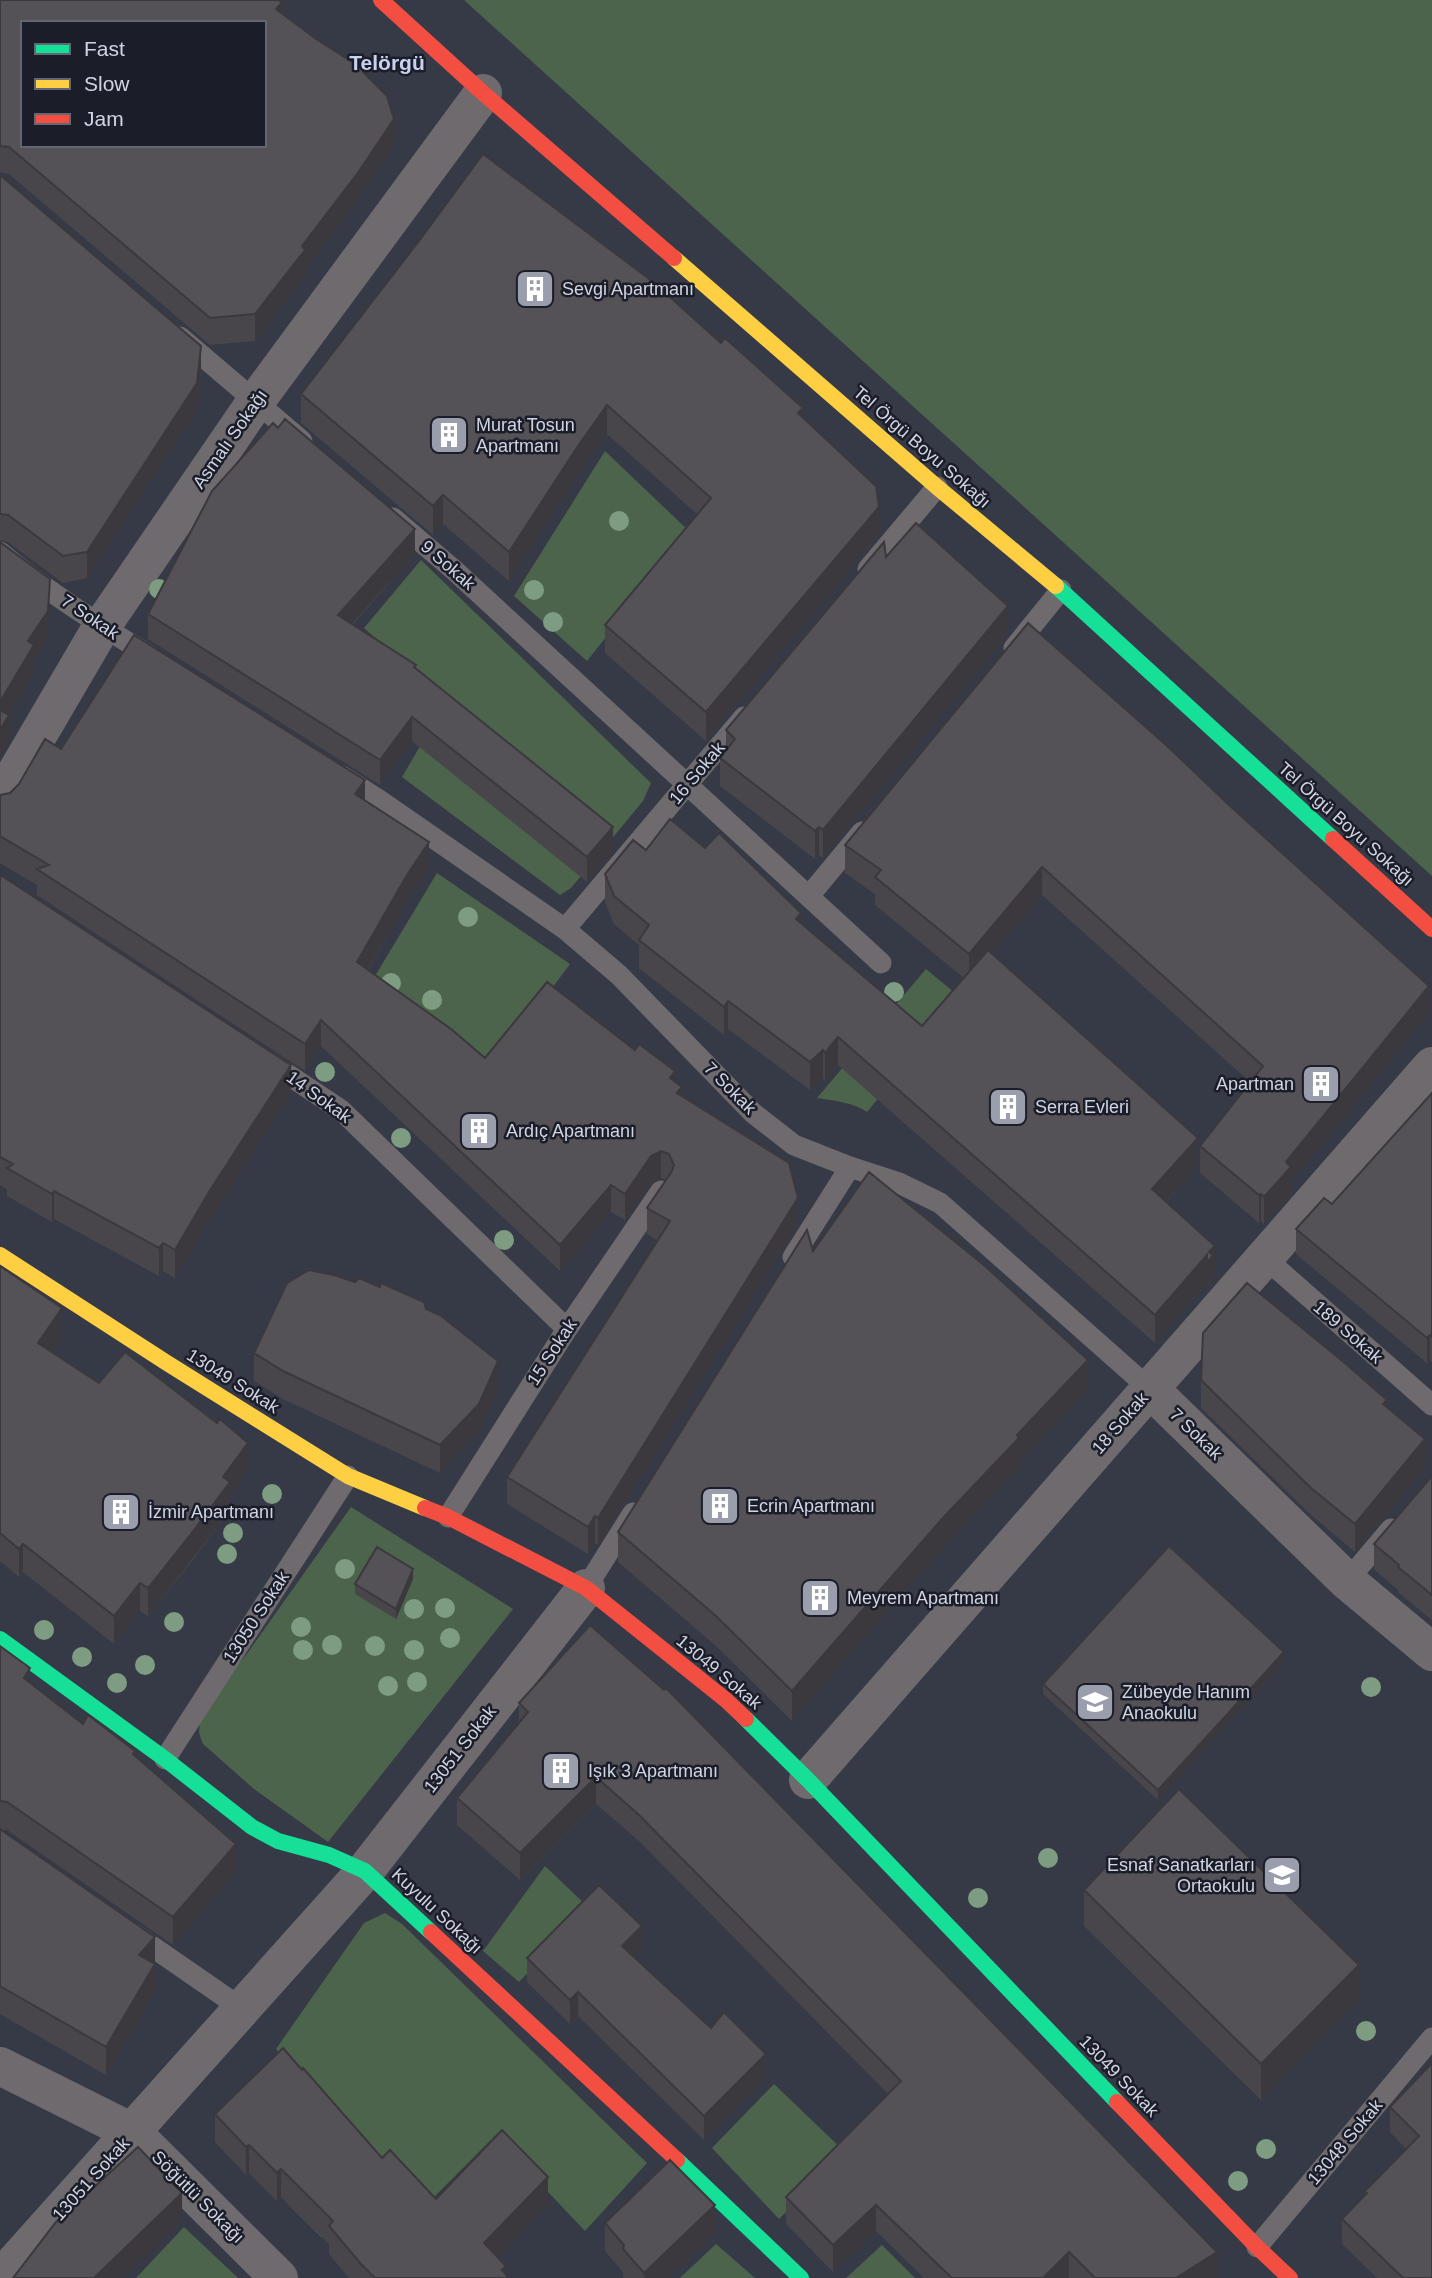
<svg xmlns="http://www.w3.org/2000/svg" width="1432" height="2278" font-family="Arial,sans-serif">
  <rect width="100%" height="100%" fill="#363a47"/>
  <!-- green -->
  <path fill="#4c634c" d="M464,0H1432V876Z
    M605,451L690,532L587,661L514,596Z
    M421,560L651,783L643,801L571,888L560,895L402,777L446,702L364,628Z
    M437,873L570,964L487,1075L369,986Z
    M926,969L961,998L867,1112C853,1102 834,1101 817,1098Z
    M351,1507L513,1609L328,1842L254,1789L203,1744L199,1733L200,1717L209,1700L246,1655Z
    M545,1866L590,1909L519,1982L483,1951Z
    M385,1913L402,1924L647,2163L585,2231L495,2136L429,2202L321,2237L287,2203L353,2134L276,2049L364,1923Z
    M774,2084L846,2153L779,2219L712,2148Z
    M184,2227L238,2278H136Z
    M716,2244L755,2278H680Z
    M882,2245L915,2278H846Z"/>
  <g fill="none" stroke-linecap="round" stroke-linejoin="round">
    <!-- lane -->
    <path stroke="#6e6a6d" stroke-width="21" d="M180,337L302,441
      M393,518L454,570L881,963
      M0,552C47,592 99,624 151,657
      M868,569L937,487
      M1014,648L1061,590
      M342,776L376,798L565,929L619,975L753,1113L794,1145L850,1167L899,1183L940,1203L1150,1389
      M809,896L862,832
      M565,929L744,717
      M269,1062L341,1110L567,1329
      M793,1257L850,1167
      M1265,1258L1432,1405
      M448,1517L567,1329L661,1191
      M1347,1581L1391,1529
      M586,1588L633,1513
      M165,1759L348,1476
      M134,1934L241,2008
      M1257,2247L1432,2038"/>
    <!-- street -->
    <path stroke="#6e6a6d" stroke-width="38" d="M0,800L102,626L256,401L483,93
      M1150,1389L1347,1581L1432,1652
      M808,1780L1432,1066
      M0,2066L132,2132L279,2278
      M1,2278L365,1871L586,1588"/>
    <!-- fast -->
    <path stroke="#16e098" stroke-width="16" d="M1056,586L1333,839
      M0,1639L165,1759L252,1827L278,1841L329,1855L365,1871L431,1932
      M746,1719L808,1780L1117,2102
      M677,2160L801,2278"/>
    <!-- slow -->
    <path stroke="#ffcf43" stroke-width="16" d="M674,258L937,487L1056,586
      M0,1255L167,1363L348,1476L425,1508"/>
    <!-- jam -->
    <path stroke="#f24e42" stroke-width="16" d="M381,0L483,93L674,258
      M1333,839L1432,929
      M425,1508L448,1517L586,1588L726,1700L746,1719
      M431,1932L677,2160
      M1117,2102L1257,2247L1290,2278"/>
  </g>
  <!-- trees -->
  <g fill="#7d9c82">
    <circle cx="619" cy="521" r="10"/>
    <circle cx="159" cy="589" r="10"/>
    <circle cx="534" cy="590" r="10"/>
    <circle cx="553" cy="622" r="10"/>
    <circle cx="468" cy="917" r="10"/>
    <circle cx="391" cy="983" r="10"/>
    <circle cx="894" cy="992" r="10"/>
    <circle cx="432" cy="1000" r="10"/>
    <circle cx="325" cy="1072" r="10"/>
    <circle cx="401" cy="1138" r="10"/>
    <circle cx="504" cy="1240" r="10"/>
    <circle cx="272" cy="1494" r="10"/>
    <circle cx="233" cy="1533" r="10"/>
    <circle cx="227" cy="1554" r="10"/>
    <circle cx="345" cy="1569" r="10"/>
    <circle cx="445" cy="1608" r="10"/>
    <circle cx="414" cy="1609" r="10"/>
    <circle cx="174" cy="1622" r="10"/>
    <circle cx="301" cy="1627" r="10"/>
    <circle cx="44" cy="1630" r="10"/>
    <circle cx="450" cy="1638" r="10"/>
    <circle cx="332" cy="1645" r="10"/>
    <circle cx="375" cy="1646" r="10"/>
    <circle cx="303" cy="1650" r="10"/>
    <circle cx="414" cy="1650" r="10"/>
    <circle cx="82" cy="1657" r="10"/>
    <circle cx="145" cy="1665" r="10"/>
    <circle cx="417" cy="1682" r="10"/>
    <circle cx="117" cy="1683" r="10"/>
    <circle cx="388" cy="1686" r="10"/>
    <circle cx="1371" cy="1687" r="10"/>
    <circle cx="1048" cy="1858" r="10"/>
    <circle cx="978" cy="1898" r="10"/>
    <circle cx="1366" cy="2031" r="10"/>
    <circle cx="1266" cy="2149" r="10"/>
    <circle cx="1238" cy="2181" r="10"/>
  </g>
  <!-- wall -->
  <path fill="#48464b" d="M0,0L282,13L316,39L363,72L394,146L357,200L305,270V277L255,341L210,345L9,174L0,172Z
    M0,175L201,372L197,410L87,578L63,583L8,542L0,540Z
    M422,237L803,418L879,535L706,741L605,653V625L697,514L607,434L578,475L509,581L443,524L433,535L301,423V394Z
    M415,554L353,624L416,669L613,852L587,882L412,741L380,785L148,639V614Z
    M886,557L1008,634L823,858L819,855L815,859L720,786V758L726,750V730Z
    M1028,623L1429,1013L1291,1183V1194L1264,1225L1261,1221L1259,1223L1200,1173V1146L1250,1082L1042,895L992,954L1198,1165L1166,1202L1215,1274L1213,1275V1283L1207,1291V1283L1155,1343L838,1065L825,1081L823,1078L810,1090L728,1029L724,1035L639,968V945L614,924L605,902V874L646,850L705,848L801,923L922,1026L964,978L875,905V894L845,873V845Z
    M61,749L365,801L429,868L407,901L368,970L485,1058L675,1082L682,1096L798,1225L598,1545L595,1543L588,1554L507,1504V1477L658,1241L647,1234V1208L666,1180L661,1178L651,1183L625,1220L611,1212L560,1271L321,1046L305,1071L37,895V885L0,863V795L10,793Z
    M0,877L291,1093L209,1220L175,1278L163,1271L159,1276L54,1219L52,1222L7,1196V1189L0,1185Z
    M1432,1093V1362L1430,1360L1427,1363L1296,1254V1229L1332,1204Z
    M813,1251L1088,1390L1019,1463V1468L941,1550L792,1721L716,1646L618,1562V1532Z
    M0,1266L62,1336L51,1352L99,1383L248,1471L230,1496V1510L191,1562L148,1616L140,1611L114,1644L23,1572L19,1577L0,1561Z
    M426,1309L498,1389L479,1432L440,1473L283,1399L254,1381V1353Z
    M1201,1380L1387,1407L1425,1467L1355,1552L1311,1515L1201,1408Z
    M1432,1476V1620L1398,1592V1590L1374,1569V1544Z
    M413,1579L396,1619L355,1594V1584Z
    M0,1646L30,1682L83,1724L135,1756L236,1872L173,1945L7,1830H1L155,1937V1992L106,2075L0,2014Z
    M1284,1662L1158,1800L1043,1694V1684Z
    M519,1703L1217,2278H924L876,2231L833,2272L786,2224V2197L888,2094L638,1840L596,1804L520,1880L457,1825V1798L519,1723Z
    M1084,1890L1359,2000L1261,2100L1084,1926Z
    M642,1950L634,1957L766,2078L704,2140L578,2016L570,2024L527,1982V1958Z
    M1432,2063V2278H1377L1342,2244V2219L1364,2196V2192L1406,2149L1390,2132V2107Z
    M215,2114L382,2158L436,2199L548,2205L497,2257L506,2274L509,2278H349L329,2254V2244L281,2197L277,2201L249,2173L246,2175L215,2142Z
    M605,2223L715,2233L668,2278H624L623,2277V2272L605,2251Z"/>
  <!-- shaded-wall -->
  <path fill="#3b393d" d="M282,3V29L276,9Z
    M394,119V146L357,200L305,270V277L255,341V314L302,246Z
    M201,346V372L197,410L87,578V552Z
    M607,405V434L578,475L509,581V552L578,446Z
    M803,408V437L798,413Z
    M443,495V524L433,535V506Z
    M879,507V535L706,741V712Z
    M415,529V554L338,639V615Z
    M50,579L48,637L34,659V672L0,728V702L28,641Z
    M1008,606V634L823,858V830Z
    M9,715V742L0,757V730Z
    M412,717V741L380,785V760Z
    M365,780V807L355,794Z
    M613,827V852L587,882V857Z
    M819,827V855L815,859V831Z
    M429,842V868L407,901L357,988V962L407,875Z
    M1042,867V895L969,982V954Z
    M801,913V941L796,919Z
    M1429,986V1013L1291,1183V1194L1264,1225V1197L1286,1162Z
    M728,1001V1029L724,1035V1007Z
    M321,1020V1046L305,1071V1044Z
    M838,1037V1065L825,1081V1053Z
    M823,1050V1078L810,1090V1062Z
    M291,1065V1093L209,1220L175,1278V1250L209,1192Z
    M675,1071V1097L670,1078Z
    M682,1087V1113L677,1093Z
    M1198,1138V1165L1152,1217V1189Z
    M661,1151V1178L651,1183L625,1220V1194L651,1156Z
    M611,1185V1212L560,1271V1245Z
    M54,1191V1219L52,1222V1194Z
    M1261,1194V1221L1259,1223V1195Z
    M798,1198V1225L598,1545V1518Z
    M163,1243V1271L159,1276V1248Z
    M1215,1246V1274L1213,1275V1283L1207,1291V1283L1155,1343V1315Z
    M62,1308V1336L38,1371V1343Z
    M1430,1335V1360L1427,1363V1338Z
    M1088,1360V1390L1019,1463V1468L941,1550L792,1721V1691L941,1520L1017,1435Z
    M498,1361V1389L479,1432L440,1473V1445Z
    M1425,1439V1467L1355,1552V1524Z
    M248,1443V1471L230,1496V1510L148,1616V1588L223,1477Z
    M595,1516V1543L588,1554V1527Z
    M23,1544V1572L19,1577V1549Z
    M413,1569V1579L396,1619V1609Z
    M140,1583V1611L114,1644V1616Z
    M1284,1652V1662L1158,1800V1790Z
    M30,1668V1696L24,1678Z
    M596,1777V1804L520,1880V1853Z
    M236,1844V1872L173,1945V1917Z
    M642,1926V1950L622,1970V1946Z
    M155,1937V1992L106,2075V2047L139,1955Z
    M1359,1965V2000L1261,2100V2064Z
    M578,1992V2016L570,2024V2000Z
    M766,2054V2078L704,2140V2116Z
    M249,2145V2173L246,2175V2147Z
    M281,2169V2197L277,2201V2173Z
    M548,2177V2205L484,2271V2243Z
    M182,2193V2221L123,2278H94Z
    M715,2205V2233L668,2278H644V2273Z
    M876,2205V2231L833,2272V2245Z
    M1069,2252V2278H1043Z
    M1217,2252V2278H1176Z"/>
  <!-- building -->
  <path fill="#545157" stroke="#3b393d" stroke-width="2" fill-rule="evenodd" d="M0,0H279L282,3L276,9L316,39L363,69V72L387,96L394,119L357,174L302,246L305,250L255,314L210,318L9,147L0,146ZM23,23H264V145H23Z
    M483,154L652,281L721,343L725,338L803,408L798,413L876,486L879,507L706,712L605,625L711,498L607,405L578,446L509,552L443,495L433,506L301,394L422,237Z
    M0,175L201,346L197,383L87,552L63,556L8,515L0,514Z
    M285,419L415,529L338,615L416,665L414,667L613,827L587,857L412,717L380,760L148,614L212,491L273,423L278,428Z
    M916,523L1008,606L823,830L819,827L815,831L720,758L735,739L726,730L884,542L886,557Z
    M0,542L50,579L48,611L28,641L34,645L0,702Z
    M1028,623L1165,744L1229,805L1429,986L1286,1162L1291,1167L1264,1197L1261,1194L1259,1195L1200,1146L1263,1066L1042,867L969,954L875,877L881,870L845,845Z
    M134,635L365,780L355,794L429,842L407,875L357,962L451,1029L485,1058L547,982L635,1050L639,1044L675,1071L670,1078L682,1087L677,1093L789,1163L798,1198L598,1518L595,1516L588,1527L507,1477L670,1221L647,1208L672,1171L674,1165L669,1154L661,1151L651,1156L625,1194L611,1185L560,1245L321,1020L305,1044L37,869L49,865L0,836V795L10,793L19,784L45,739L61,749Z
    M0,710L9,715L0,730Z
    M670,819L705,848L719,833L801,913L796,919L922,1026L988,950L1198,1138L1152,1189L1215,1246L1209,1252L1213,1255L1207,1263V1255L1155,1315L838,1037L825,1053L823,1050L810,1062L728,1001L724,1007L639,940L649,925L614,896L605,874L633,840L646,850Z
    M2,876L291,1065L209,1192L175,1250L163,1243L159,1248L54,1191L52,1194L7,1168L13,1164L0,1157V877Z
    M1432,1093V1337L1430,1335L1427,1338L1296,1229L1324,1198L1332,1204Z
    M869,1172L985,1266L1088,1360L1017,1435L1019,1438L941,1520L792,1691L716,1616L618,1532L807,1230L813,1251Z
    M0,1266L62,1308L38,1343L99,1383L125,1352L217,1423L220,1419L248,1443L223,1477L230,1482L191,1534L148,1588L140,1583L114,1616L23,1544L19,1549L0,1533Z
    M309,1270L334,1275L355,1282L359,1278L380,1287L381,1283L424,1302L426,1309L440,1315L498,1361L479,1404L440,1445L283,1371L254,1353L287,1283Z
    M1247,1283L1346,1364L1387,1400L1383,1404L1425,1439L1355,1524L1311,1488L1201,1380L1203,1333Z
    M1432,1476V1595L1398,1567L1399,1565L1374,1544Z
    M1169,1546L1284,1652L1158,1790L1043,1684Z
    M377,1547L413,1569L396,1609L355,1584Z
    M590,1625L664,1690L666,1688L1217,2252L1176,2278H1095L1069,2252L1043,2278H952L876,2205L833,2245L786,2197L901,2081L638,1814L596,1777L520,1853L457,1798L528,1712L519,1703Z
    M0,1646L30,1668L24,1678L83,1724L88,1715L135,1751L133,1754L236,1844L173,1917L7,1802L0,1801Z
    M1179,1789L1359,1965L1261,2064L1084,1890Z
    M0,1829L155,1937L139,1955L155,1964L106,2047L0,1986Z
    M599,1885L642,1926L622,1946L711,2028L724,2012L766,2054L704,2116L578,1992L570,2000L527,1958Z
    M283,2048L302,2070L303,2068L382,2158L390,2150L436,2199L502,2130L548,2177L484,2243L506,2266L502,2270L509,2278H375L361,2264L329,2226L333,2221L281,2169L277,2173L249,2145L246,2147L215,2114Z
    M1432,2063V2278H1403L1342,2219L1367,2193L1364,2192L1419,2136L1390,2107Z
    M138,2147L182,2193L94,2278H13L56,2222Z
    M670,2160L715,2205L644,2273L623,2249L624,2245L605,2223Z"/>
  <!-- icons -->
  <defs>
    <g id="building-square" transform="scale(2.0125)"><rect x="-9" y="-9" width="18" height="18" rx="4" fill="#9a9eac" stroke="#1b1e29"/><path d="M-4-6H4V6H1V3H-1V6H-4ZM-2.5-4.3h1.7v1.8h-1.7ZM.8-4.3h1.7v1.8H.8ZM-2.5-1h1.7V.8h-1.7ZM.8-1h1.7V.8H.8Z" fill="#fff"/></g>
    <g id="school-square" transform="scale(2.0125)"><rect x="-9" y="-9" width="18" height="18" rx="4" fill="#9a9eac" stroke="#1b1e29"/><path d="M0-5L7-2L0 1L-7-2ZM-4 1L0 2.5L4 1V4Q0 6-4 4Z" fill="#fff"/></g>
  </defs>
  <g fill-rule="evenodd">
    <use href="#building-square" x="535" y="289"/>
    <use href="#building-square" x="449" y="435"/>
    <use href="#building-square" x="1321" y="1084"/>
    <use href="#building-square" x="1008" y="1107"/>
    <use href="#building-square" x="479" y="1131"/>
    <use href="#building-square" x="720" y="1506"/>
    <use href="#building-square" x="121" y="1512"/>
    <use href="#building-square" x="820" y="1598"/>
    <use href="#school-square" x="1095" y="1702"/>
    <use href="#building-square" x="561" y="1771"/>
    <use href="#school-square" x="1282" y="1875"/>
  </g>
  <g text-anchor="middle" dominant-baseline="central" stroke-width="5" stroke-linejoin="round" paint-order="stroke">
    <!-- poi labels -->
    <g font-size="18" fill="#d0d4e3" stroke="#1b1e29" text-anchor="start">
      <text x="562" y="289">Sevgi Apartmanı</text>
      <text x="476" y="425">Murat Tosun<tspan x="476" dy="21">Apartmanı</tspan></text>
      <text x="1294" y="1084" text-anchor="end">Apartman</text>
      <text x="1035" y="1107">Serra Evleri</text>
      <text x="506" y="1131">Ardıç Apartmanı</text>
      <text x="747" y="1506">Ecrin Apartmanı</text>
      <text x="148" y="1512">İzmir Apartmanı</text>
      <text x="847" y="1598">Meyrem Apartmanı</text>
      <text x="1122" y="1692">Zübeyde Hanım<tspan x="1122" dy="21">Anaokulu</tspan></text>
      <text x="588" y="1771">Işık 3 Apartmanı</text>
      <text x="1255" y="1865" text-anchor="end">Esnaf Sanatkarları<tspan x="1255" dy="21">Ortaokulu</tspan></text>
    </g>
    <!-- street labels -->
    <g font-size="18" fill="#d0d4e3" stroke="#1b1e29">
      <text transform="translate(230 439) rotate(-55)">Asmalı Sokağı</text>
      <text transform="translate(922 447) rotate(41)">Tel Örgü Boyu Sokağı</text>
      <text transform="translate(448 565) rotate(41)">9 Sokak</text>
      <text transform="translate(90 617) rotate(34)">7 Sokak</text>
      <text transform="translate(697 773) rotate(-50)">16 Sokak</text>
      <text transform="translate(1346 824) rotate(42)">Tel Örgü Boyu Sokağı</text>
      <text transform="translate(730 1088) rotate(45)">7 Sokak</text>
      <text transform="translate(319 1097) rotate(36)">14 Sokak</text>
      <text transform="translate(1348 1332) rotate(41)">189 Sokak</text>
      <text transform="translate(552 1352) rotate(-57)">15 Sokak</text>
      <text transform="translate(233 1381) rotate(32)">13049 Sokak</text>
      <text transform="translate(1120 1423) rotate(-49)">18 Sokak</text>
      <text transform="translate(1196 1434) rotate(44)">7 Sokak</text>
      <text transform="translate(256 1617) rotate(-57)">13050 Sokak</text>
      <text transform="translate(719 1672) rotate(40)">13049 Sokak</text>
      <text transform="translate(460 1749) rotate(-52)">13051 Sokak</text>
      <text transform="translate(437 1911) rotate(43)">Kuyulu Sokağı</text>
      <text transform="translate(1119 2076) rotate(46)">13049 Sokak</text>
      <text transform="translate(1345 2142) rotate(-50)">13048 Sokak</text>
      <text transform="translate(91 2179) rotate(-48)">13051 Sokak</text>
      <text transform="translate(198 2197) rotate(45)">Söğütlü Sokağı</text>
    </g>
    <!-- quarter labels -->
    <g font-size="21" font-weight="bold" fill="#c8d1ef" stroke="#1b1e29">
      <text x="387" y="62">Telörgü</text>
    </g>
  </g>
  <!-- legend -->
  <rect x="21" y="21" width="245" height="126" fill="#1b1e29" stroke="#636773" stroke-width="2"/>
  <rect x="35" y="44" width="35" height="10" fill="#16e098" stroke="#636773" stroke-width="2"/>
  <text x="84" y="56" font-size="21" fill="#d0d4e3">Fast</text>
  <rect x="35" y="79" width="35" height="10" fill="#ffcf43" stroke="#636773" stroke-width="2"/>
  <text x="84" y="91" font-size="21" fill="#d0d4e3">Slow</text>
  <rect x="35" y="114" width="35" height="10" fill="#f24e42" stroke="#636773" stroke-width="2"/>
  <text x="84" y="126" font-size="21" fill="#d0d4e3">Jam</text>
</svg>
